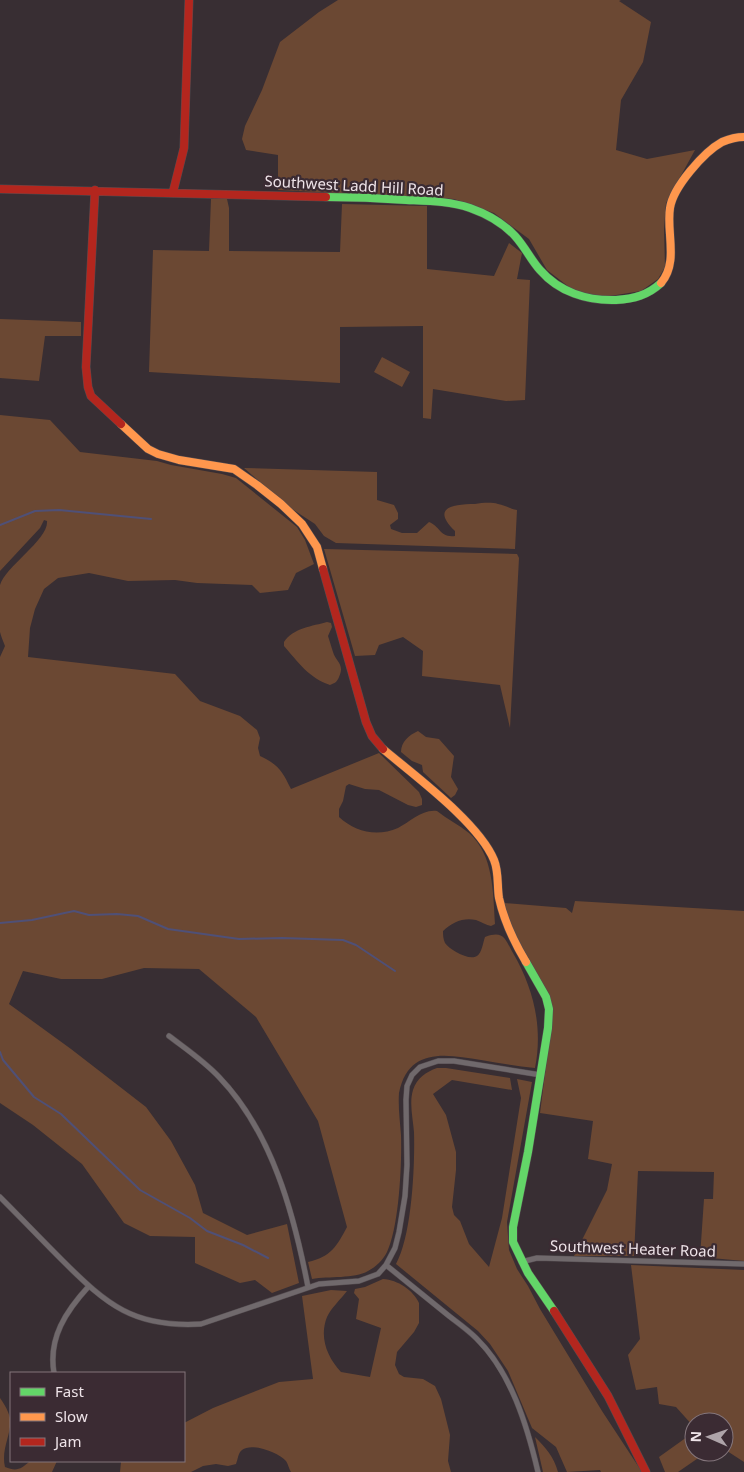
<svg xmlns="http://www.w3.org/2000/svg" width="744" height="1472" font-family="'Noto Sans',sans-serif">
  <rect width="100%" height="100%" fill="#382e33"/>
  <!-- green -->
  <path fill="#6b4833" d="M338,0H621L619,1L651,22L643,62L621,100L616,150L647,159L695,150L666,203L664,229L665,267L658,279L641,291L610,296H588L569,287L547,270L529,239L494,213L454,199L278,190V155L246,150L242,139L245,126L262,90L280,42L319,12Z
    M211,199H227L229,208V251L340,252L342,204L427,206V269L494,276L509,243L522,253L517,279L530,280L525,400L506,401L433,389L431,419L423,418V326L340,327V383L149,372L153,250L209,251Z
    M0,319L81,322V336H45L39,381L0,378Z
    M382,357L410,372L402,387L374,372Z
    M0,415L50,420L80,452L157,461L171,465L222,474L236,478L297,527L305,540L314,564L296,573L288,590L260,593L252,585L197,583L175,580L128,581L89,573L58,578L44,589L35,609L30,628L28,657L175,674L200,701L240,716L257,730L260,738L258,748L260,756C279,765 282,771 291,789L379,753L419,792L422,799V805L416,807L408,805L379,790L365,789L349,784L346,786L343,801L339,809V817C355,832 377,837 398,828C410,822 422,809 437,811C447,819 459,825 469,833C494,855 493,893 495,924L491,926C486,925 482,922 476,920C464,917 452,922 443,931C443,934 443,939 445,943C450,950 469,961 477,956C482,953 483,942 485,937C504,930 505,939 513,953C534,989 543,1028 535,1068C517,1066 499,1063 481,1060C446,1054 408,1047 399,1093C398,1107 400,1121 401,1135C402,1164 399,1227 387,1252C383,1260 376,1267 368,1271C354,1279 329,1276 312,1279L308,1262C331,1257 337,1246 347,1227L318,1121L256,1017L199,969L144,968L102,979H61L23,971L9,1004L71,1049L146,1107L171,1141L195,1185L203,1213L247,1235L287,1224L299,1283L272,1293L255,1280L240,1283L195,1263V1237L150,1236L124,1223L82,1164L33,1125L0,1103V657L5,646C3,641 1,636 0,632C0,627 0,590 0,585C5,567 49,539 47,521L44,520L40,528L0,571Z
    M244,468L377,472V500L394,505L398,513V519L390,525L391,529L402,533H417L429,522C440,526 440,538 455,536V531C431,508 452,504 475,504C482,503 491,502 498,504C505,505 510,509 517,510L515,549L336,543L324,536L315,524L289,507Z
    M324,549L517,554L519,558L510,728L500,685L422,676L423,651L403,637L379,645L375,655L355,656Z
    M327,622L331,623L332,627L328,636C330,642 331,646 333,652C336,662 345,664 339,677C337,682 335,683 330,685C309,678 298,662 284,646V642C293,628 313,626 327,622Z
    M418,731L426,737L439,739L454,756L451,777L458,789L455,795L451,798L423,772L422,765L412,761L401,752C401,742 409,735 418,731Z
    M575,901L744,911V1261L700,1257L704,1199H713L714,1172L638,1171L634,1256H574L607,1190L612,1164L588,1159L593,1121L540,1113L552,1019L510,923L504,903L566,908L572,913Z
    M437,1068H446L510,1078L512,1090L452,1080L433,1094L446,1115L456,1152V1170L452,1207L454,1215L460,1221L469,1244L489,1267L502,1218L521,1098L517,1079L532,1082L507,1222L509,1250L517,1269L528,1286L540,1309L602,1411L642,1472H601L600,1470L567,1472L556,1447L532,1428L508,1371L490,1344L478,1331L396,1264C412,1235 415,1166 414,1132C413,1119 409,1103 413,1090C417,1078 426,1072 437,1068Z
    M631,1265L744,1270V1472V1462L724,1449V1422H694V1427L676,1407L659,1404L657,1387L636,1390L628,1355L640,1339Z
    M383,1279C398,1280 413,1290 419,1303V1323L414,1332L397,1352L395,1365L399,1374L404,1377L423,1379L435,1386L441,1399L450,1435L448,1461L451,1472H291C289,1469 288,1464 286,1461C279,1453 252,1442 242,1450C238,1453 238,1459 236,1464L228,1466L216,1464L203,1466L191,1472H120L121,1462L123,1461H184V1423L213,1408L279,1382L313,1379L302,1296L331,1290L347,1291C341,1299 331,1308 327,1317C319,1337 327,1357 341,1372L370,1377L381,1328L356,1319L359,1299L354,1293L355,1289L365,1287Z
    M0,1398C3,1402 6,1407 8,1412C16,1429 0,1446 5,1467C17,1472 21,1469 30,1461H57L52,1472H0Z
    M694,1432V1452H707L678,1472H665L659,1457Z
    M535,1437C546,1448 554,1457 558,1472H543Z"/>
  <g fill="none" stroke-linecap="round" stroke-linejoin="round">
    <!-- stream -->
    <path stroke="#4f5077" stroke-width="2" d="M0,525L35,511L59,510L151,519
      M0,923L32,920L74,911L89,915L117,914L138,916L168,929L239,939L282,938L343,940L356,945L395,971
      M0,1052L3,1060L34,1097L61,1114L140,1190L190,1218L207,1231L243,1245L268,1258"/>
    <!-- street casing -->
    <g stroke="#544c50" stroke-width="6">
      <path id="street" d="M169,1036C186,1049 204,1061 219,1077C272,1132 294,1214 308,1287
        M0,1197C21,1218 41,1239 62,1260C107,1305 134,1328 201,1324L319,1284L359,1281L378,1274L386,1265L395,1248L399,1232L405,1196L407,1165L406,1100L407,1086L412,1075L420,1067L438,1061H454L541,1075
        M521,1262L537,1258L744,1264
        M386,1265C407,1282 428,1299 449,1316C458,1323 468,1330 476,1338C511,1372 527,1425 538,1472
        M54,1373C48,1338 66,1311 89,1286"/>
    </g>
    <!-- fast casing -->
    <g stroke="#544c50" stroke-width="9">
      <path id="fast" d="M326,197C353,197 379,198 406,200C428,201 449,201 470,208C487,214 503,223 515,236C525,247 531,260 540,270C559,292 587,301 616,300C634,299 648,295 661,283
        M526,962L546,997L549,1009L548,1028L528,1152L513,1227V1242L528,1273L554,1311"/>
    </g>
    <!-- slow casing -->
    <g stroke="#544c50" stroke-width="9">
      <path id="slow" d="M661,283C679,262 666,232 670,208C673,187 704,152 722,142C729,139 736,137 744,137
        M121,424L148,449L158,454L179,460L234,469L257,485L281,504L302,524L317,547L323,569
        M383,749C415,776 479,823 494,860C499,872 497,886 499,898C504,921 514,942 526,962"/>
    </g>
    <!-- jam casing -->
    <g stroke="#544c50" stroke-width="9">
      <path id="jam" d="M0,189L326,197
        M95,190L86,367L88,387L91,396L121,424
        M173,192L184,148L189,0
        M323,569L366,722L372,736L383,749
        M554,1311L608,1396L646,1472"/>
    </g>
    <!-- street -->
    <use href="#street" stroke="#70696c" stroke-width="5"/>
    <!-- fast -->
    <use href="#fast" stroke="#63d668" stroke-width="8"/>
    <!-- slow -->
    <use href="#slow" stroke="#ff974d" stroke-width="8"/>
    <!-- jam -->
    <use href="#jam" stroke="#b3261e" stroke-width="8"/>
  </g>
  <g text-anchor="middle" dominant-baseline="central" stroke-width="4.5" stroke-linejoin="round" paint-order="stroke">
    <!-- street labels -->
    <g font-size="15" fill="#eee3e8" stroke="#3b2b33">
      <text transform="translate(354 185) rotate(3)">Southwest Ladd Hill Road</text>
      <text transform="translate(633 1248) rotate(2)">Southwest Heater Road</text>
    </g>
  </g>
  <!-- legend -->
  <rect x="10" y="1372" width="175" height="90" fill="#3b2b33" stroke="#83757b"/>
  <rect x="20" y="1388" width="25" height="8" fill="#63d668" stroke="#83757b"/>
  <text x="55" y="1397" font-size="15" fill="#eee3e8">Fast</text>
  <rect x="20" y="1413" width="25" height="8" fill="#ff974d" stroke="#83757b"/>
  <text x="55" y="1422" font-size="15" fill="#eee3e8">Slow</text>
  <rect x="20" y="1438" width="25" height="8" fill="#b3261e" stroke="#83757b"/>
  <text x="55" y="1447" font-size="15" fill="#eee3e8">Jam</text>
  <!-- north arrow -->
  <g transform="translate(709 1437) rotate(272)"><circle r="24" fill="#3b2b33" stroke="#83757b"/>
  <path d="M0-4L9 19L0 12L-9 19Z" fill="#aea4a9"/>
  <text y="-8" font-size="14" font-weight="bold" text-anchor="middle" fill="#eee3e8">N</text>
  </g>
</svg>
